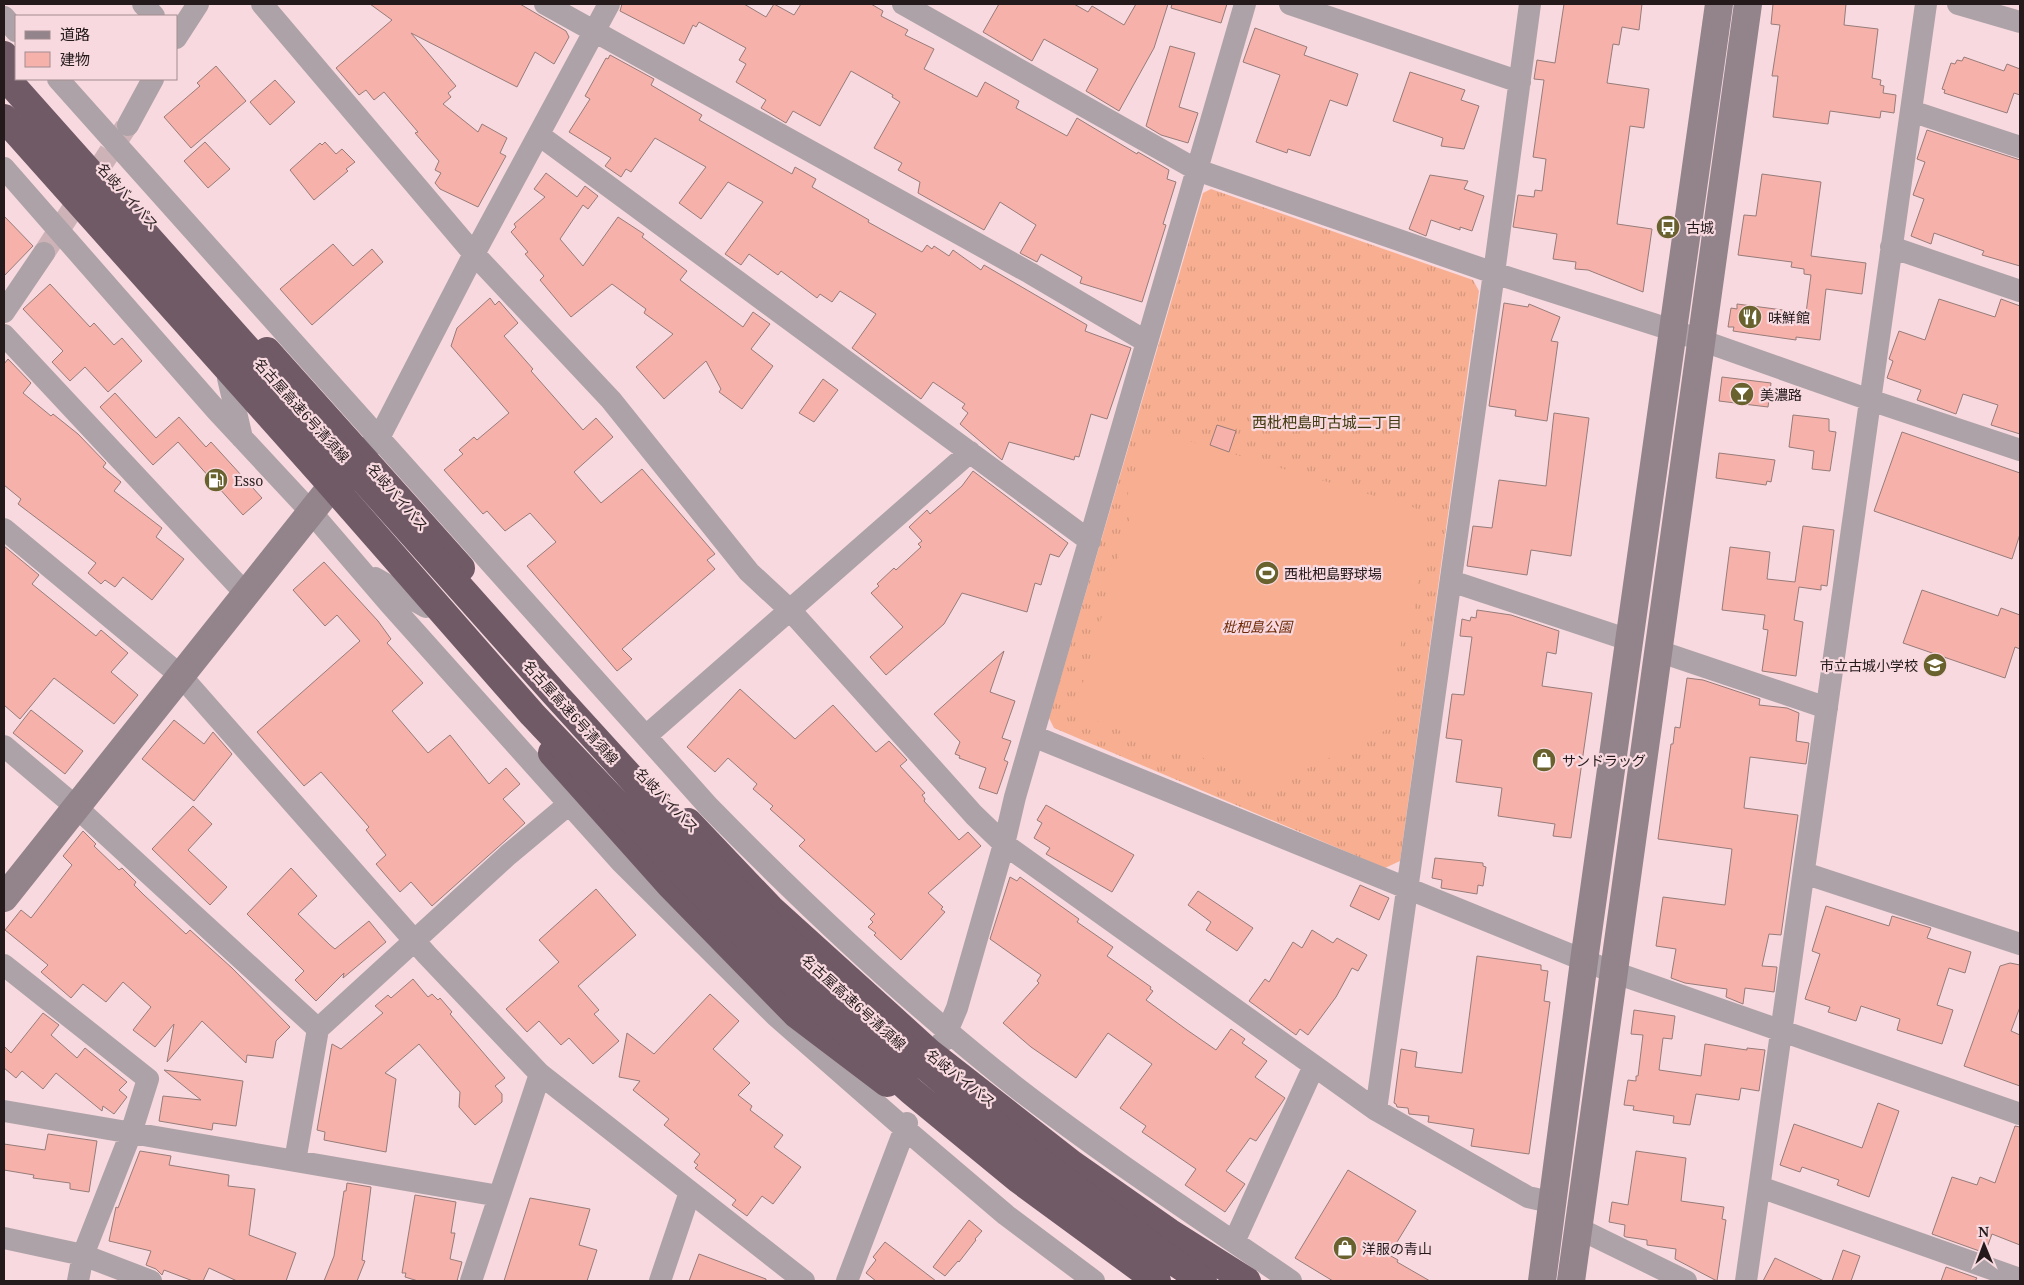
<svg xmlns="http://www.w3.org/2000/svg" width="2024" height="1285" font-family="'Noto Serif','Noto Sans JP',serif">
  <defs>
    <pattern id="grass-tufts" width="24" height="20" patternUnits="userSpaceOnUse" patternTransform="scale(1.25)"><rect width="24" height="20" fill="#f8af91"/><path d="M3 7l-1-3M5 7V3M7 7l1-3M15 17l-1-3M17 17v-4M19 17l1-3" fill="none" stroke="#d4967c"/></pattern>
  </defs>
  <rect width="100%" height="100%" fill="#f7d9df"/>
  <!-- grass -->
  <path fill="url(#grass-tufts)" d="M1211,189L1473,280L1479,291L1400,861L1385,868L1054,728L1049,718L1203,193Z"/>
  <!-- pitch -->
  <path fill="#f8af91" d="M1166,434L1415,508L1427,521L1412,626L1403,630L1388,729L1268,788L1186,750L1173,754L1075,711L1131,513L1123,510L1142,448Z"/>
  <!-- building -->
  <path fill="#f7b1ab" stroke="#977c79" d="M370,4H520L566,31L569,37L554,64L535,52L517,87L411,33L456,86L448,93L451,97L443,104L478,132L482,124L507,138L500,153L506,156L478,207L440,189L435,183L441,173L435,170L439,161L415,133L418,132L384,92L374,100L366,90L359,95L336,68L392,20Z
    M622,4H744L766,17L774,4L794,15L801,4H871L883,11L881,16L908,30L905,35L934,49L924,69L977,97L985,82L1019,101L1016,108L1067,136L1077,118L1137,154L1138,152L1169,170L1167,179L1176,182L1163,224L1166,225L1142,302L1080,283L1082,277L1041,254L1037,262L1020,253L1036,225L1000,202L984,230L918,193L920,182L898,170L902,163L874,148L900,102L892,97L893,95L851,71L820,126L793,111L786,123L761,108L766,100L736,82L746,64L739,60L746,48L699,22L696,27L693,25L684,44L620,11Z
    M999,4H1074L1088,12L1092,6L1124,25L1136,4H1168L1154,48L1119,111L1086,91L1098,69L1044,39L1032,61L983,32Z
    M1172,4H1227L1221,23L1171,8Z
    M1564,4H1642L1639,30L1622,27L1619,45L1613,44L1607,83L1649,89L1644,128L1630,126L1617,224L1652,229L1643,292L1588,270L1575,269L1576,262L1553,259L1557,234L1513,227L1518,195L1534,197L1535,190L1542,191L1546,159L1533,157L1544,80L1534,79L1537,60L1555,63Z
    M1773,4H1846L1844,25L1878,29L1872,78L1881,80L1880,85L1884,86L1883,93L1896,95L1894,113L1881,111L1880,118L1830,111L1828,124L1773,117L1778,76H1772L1780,25L1771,24Z
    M1255,28L1307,47L1304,55L1358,74L1347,106L1330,100L1310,156L1288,149L1287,153L1256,142L1280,75L1243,62Z
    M1170,46L1195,53L1179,107L1198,113L1188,143L1161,135L1146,126Z
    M610,55L654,79L651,85L702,115L699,120L792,174L795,167L816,179L812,187L869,220L868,222L922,252L927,245L932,249L934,246L949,256L953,250L981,270L984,265L1087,325L1085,331L1131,348L1107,419L1091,414L1079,457L1075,456L1074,460L1009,442L1002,460L960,424L968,413L962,408L965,404L933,382L921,399L852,348L876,314L840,291L832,302L820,294L817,298L781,271L778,275L749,254L741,265L725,254L763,202L728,182L701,219L679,203L706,167L655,138L631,172L626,169L621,177L605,166L611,158L569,132L590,99L585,96L606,58L608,59Z
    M1964,57L2004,71L2007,64L2020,69V95L2014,93L2007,113L1944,93L1945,90L1942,89L1951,63L1955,64L1957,60L1962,61Z
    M216,66L246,101L191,148L164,117L200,86L197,83Z
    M1410,72L1465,90L1461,100L1479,106L1464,149L1441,146L1443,138L1393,121Z
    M275,80L295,102L270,125L250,102Z
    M1927,130L2020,160V266L1982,255L1984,251L1934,233L1931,244L1911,236L1924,199L1913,195L1925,162L1917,159Z
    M205,142L230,169L208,188L184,161Z
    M325,142L336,154L342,149L355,162L346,169L348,171L314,200L290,170L320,143L322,145Z
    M546,173L577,197L585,186L598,196L588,209L583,205L560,239L583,266L618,217L644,234L642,237L687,271L680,280L743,327L753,312L770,324L751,349L773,366L742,409L719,392L721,389L706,361L664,399L636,367L673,334L644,313L646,309L612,284L571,317L540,280L544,276L525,254L528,252L511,232L516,227L514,224L545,197L534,189Z
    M1762,174L1821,182L1811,256L1866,263L1862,294L1826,289L1820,340L1796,337V340L1733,331L1734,327H1728L1731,308L1737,309V304L1806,313L1811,275L1804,274V269L1791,267L1792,262L1738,255L1744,215L1756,216Z
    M1430,175L1468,181L1464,189L1484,196L1472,231L1460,227V230L1431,220L1426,236L1409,229Z
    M4,216L33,246L4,276Z
    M333,244L353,266L372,249L383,262L312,325L280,289Z
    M50,284L90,327L94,323L114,345L122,338L142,361L108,392L85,367L70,381L52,362L63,351L23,309Z
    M490,298L495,305L499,301L518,323L504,336L533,369L531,371L583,430L596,418L613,437L574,472L601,503L642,469L715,554L707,560L715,569L622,649L632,659L617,671L527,566L556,542L530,513L505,531L487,511L483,514L444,470L463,454L459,450L474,437L477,440L509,413L451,346L457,328Z
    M1939,299L1995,317L2001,299L2020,306V434L1991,425L1998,405L1963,394L1956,414L1917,400L1921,390L1887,378L1893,361L1889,359L1899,331L1925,340Z
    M1504,303L1528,307L1529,304L1560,317L1551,341L1558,342L1547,421L1515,416L1516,410L1489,406Z
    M8,359L31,383L23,393L51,416L53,414L78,434L106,463L103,467L121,482L114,491L162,528L156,537L184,559L152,600L123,577L115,587L105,580L101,584L88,573L96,563L18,504L21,499L4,485V364Z
    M1722,377L1771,383L1768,407L1719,401Z
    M823,379L838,390L814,422L799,413Z
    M115,393L156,438L179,417L206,447L211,442L262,498L243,515L178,442L153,465L100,407Z
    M1554,413L1589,418L1571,556L1531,550L1527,575L1467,566L1473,526L1492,528L1499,480L1546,486Z
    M1793,415L1829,419V431L1836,432L1830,471L1812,469L1814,451L1789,447Z
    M1217,425L1236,431L1229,452L1210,445Z
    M1902,432L2020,473V534L2012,559L1874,511Z
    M1719,453L1775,460L1771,482L1767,481L1766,485L1716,478Z
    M973,471L1068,543L1059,557L1050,554L1041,585L1035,583L1027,612L962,593L944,624L886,675L870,657L903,627L871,593L879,586L877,584L894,568L896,570L921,547L918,544L922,541L909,527L927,510L930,514L962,486Z
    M1803,526L1834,530L1827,586L1821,585V590L1799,587L1794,620L1803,622L1796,676L1762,671L1768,630L1763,629L1765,615L1722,610L1730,547L1770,552L1767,579L1795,582Z
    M4,546L39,575L32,584L96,636L101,630L128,653L111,672L138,695L114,724L54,678L20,719L4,705Z
    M324,562L378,621L391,639L387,643L423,683L392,711L428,753L450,735L489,784L506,768L520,784L503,799L525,823L432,906L411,882L400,892L376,864L386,855L366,830L369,827L321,772L304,786L257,732L360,641L337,615L325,626L293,590Z
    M1922,590L1998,616L2001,608L2020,615V649L2015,647L2005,678L1903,643Z
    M1477,610L1511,615L1559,631L1556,654L1547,652L1542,686L1592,693L1571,838L1553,836L1555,824L1498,816L1502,788L1456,782L1462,740L1446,738L1452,694L1464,695L1472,637L1460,636L1462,619L1470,621L1471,617L1476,618Z
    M1004,651L990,692L1015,701L1002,738L1011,741L1004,760L1008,762L997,794L979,788L986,768L959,758L960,756L955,754L960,742L934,714Z
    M1687,678L1703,680L1760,699L1759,705L1787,708L1799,713L1796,741L1809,743L1806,764L1750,757L1744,808L1798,815L1781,935L1769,934L1762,966L1777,967L1774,992L1745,988L1743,1004L1726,997L1727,989L1685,983L1671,978L1676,949L1656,946L1663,897L1725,905L1732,849L1658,839L1671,744H1673L1675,727L1680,728Z
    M740,689L795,739L833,705L876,752L889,741L907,760L900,766L925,793L922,795L925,799L924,801L959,840L968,832L981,846L928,893L943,907L941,909L945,912L901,960L874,935L876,933L868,927L873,922L870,919L875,914L799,846L805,840L770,809L773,806L753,789L757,784L728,758L715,772L687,747Z
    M31,710L83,751L65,774L13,733Z
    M174,720L204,744L213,732L232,754L194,801L142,759Z
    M1046,805L1134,855L1112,892L1046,854L1050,848L1034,838L1042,823L1037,820Z
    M193,806L212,824L188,850L227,887L210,905L152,849Z
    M83,831L96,844L94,846L119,870L122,868L136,882L134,885L144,895L186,934L190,930L232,968L290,1027L276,1041L273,1058L247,1055L246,1063L202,1021L167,1062L174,1024L155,1047L133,1030L151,1007L123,982L106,1002L83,984L71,998L41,972L48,965L5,930L21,910L31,918L72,865L63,856Z
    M1435,858L1483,863V866L1486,867L1483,886L1478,885L1477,894L1441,888L1442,880L1432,878Z
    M291,868L317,896L298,914L330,945L335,949L369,921L386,942L343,978L344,973L316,1001L295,980L304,971L247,914Z
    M1010,877L1017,881L1020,877L1079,919L1077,922L1113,947L1107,956L1151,987L1150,989L1153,991L1146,1000L1187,1030L1216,1050L1231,1029L1245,1039L1242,1043L1267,1061L1255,1077L1285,1098L1256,1141L1250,1138L1226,1171L1245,1184L1225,1212L1185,1185L1196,1169L1142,1132L1146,1126L1120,1108L1152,1064L1108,1033L1076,1078L1031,1047L1003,1023L1039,983L1037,981L1041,975L990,939Z
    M1360,885L1389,898L1379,920L1350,906Z
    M596,889L636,935L578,986L599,1010L594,1014L619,1041L593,1064L569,1038L561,1045L539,1021L527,1032L506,1009L559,962L539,940Z
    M1198,891L1253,928L1237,951L1206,930L1211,922L1188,905Z
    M1826,906L1889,926L1892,916L1931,928L1927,938L1971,952L1965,973L1949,968L1937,1005L1953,1010L1942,1044L1897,1030L1900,1019L1861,1006L1856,1021L1828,1012L1830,1007L1805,999L1820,954L1812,951Z
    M1312,930L1333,943L1337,938L1367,955L1358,971L1352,968L1336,997L1308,1035L1300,1029L1296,1035L1249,1001L1265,979L1269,982L1293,942L1302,948Z
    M1477,956L1541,965V970L1548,971L1544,1001L1550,1002L1529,1154L1471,1146L1474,1129L1428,1122L1429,1116L1409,1114L1408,1108L1397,1107L1396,1104L1394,1103L1401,1049L1417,1052L1415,1067L1462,1073Z
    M2010,963L2020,965V1007L2011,1031L2020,1035V1086L1964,1066L2000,966Z
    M413,979L428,997L432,994L438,1000L440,998L452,1012L450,1014L505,1078L495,1086L502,1094V1102L475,1125L459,1107L460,1092L419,1044L385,1073L396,1079L386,1152L324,1140L325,1132L317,1130L332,1044L341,1049L383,1013L375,1006L388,995L391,998Z
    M710,994L739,1021L713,1049L750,1083L738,1095L752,1106L750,1110L783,1135L774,1147L801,1167L773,1204L762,1196L747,1216L732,1205L736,1200L695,1168L698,1165L694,1162L700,1154L664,1125L669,1119L633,1090L640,1081L619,1077L627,1033L654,1054Z
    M1634,1010L1675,1016L1672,1039L1663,1038L1659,1070L1701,1076L1705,1044L1747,1050V1048L1765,1050L1759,1091L1741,1088L1739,1100L1696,1094L1690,1125L1673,1123L1674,1116L1633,1110L1634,1106L1624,1105L1628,1080L1636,1081V1076H1638L1643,1035L1631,1034Z
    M43,1013L59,1025L51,1035L77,1058L85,1048L127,1082L119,1090L127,1097L114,1114L103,1106L102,1111L56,1073L43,1089L22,1071L16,1078L4,1068V1046L11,1053Z
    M164,1070L243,1081L236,1126L213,1123L212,1130L159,1121L163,1096L201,1100Z
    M1878,1103L1899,1111L1869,1197L1837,1185L1839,1180L1802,1167L1800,1172L1780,1165L1794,1124L1862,1148Z
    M2015,1126L2020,1127V1245L1992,1234L1985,1253L1932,1234L1952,1177L1977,1185L1980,1177L1995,1183Z
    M48,1134L97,1141L89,1192L70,1189V1183L33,1178L34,1175L4,1170V1144L45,1150Z
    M140,1151L171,1156L169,1165L229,1175L228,1186L255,1189L249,1235L296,1253L286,1281H237L209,1268L203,1281H193L164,1270L162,1275L156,1269L146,1265L151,1251L109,1241L116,1207L118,1208Z
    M1636,1151L1686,1158L1681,1201L1724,1207L1722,1219L1726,1220L1717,1281L1675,1259L1676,1249L1647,1245V1240L1626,1237L1624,1236L1625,1225L1609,1222L1612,1202L1628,1205Z
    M1348,1170L1416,1211L1389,1255L1398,1260L1397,1262L1430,1281H1333L1295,1258Z
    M347,1183L371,1187L362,1260L365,1261L357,1281H324L334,1256L344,1191H346Z
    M415,1195L456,1202L451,1233H455L450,1259L462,1262L457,1281H418L405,1277L406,1273H402Z
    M530,1198L590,1209L579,1245L597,1250L587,1281H504Z
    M969,1220L982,1231L975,1239L976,1240L959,1262L958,1261L945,1276L933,1267Z
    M885,1242L936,1281H876L866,1273L876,1260L873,1257Z
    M1843,1250L1860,1256L1851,1281H1832Z
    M699,1254L766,1279V1281H689Z
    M1775,1258L1824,1281H1763Z
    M1946,1267L1977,1278L1975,1281H1941Z"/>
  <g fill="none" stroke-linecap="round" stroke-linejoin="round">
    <!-- street-tunnel -->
    <path stroke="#cdb3b8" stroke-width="22" stroke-dasharray="22 11" stroke-linecap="butt" d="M44,253L126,127"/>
    <!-- street -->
    <path stroke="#ada2a7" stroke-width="22" d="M143,4L154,16
      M262,4L474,254L611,400L749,572L790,610L974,815L1004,844L1376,1110L1528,1197L1554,1203
      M545,4L1030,273L1147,342
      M903,4L1197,170L1494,273L1672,330L1870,400L2020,450
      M1290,4L1520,82
      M1958,4L2020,22
      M4,17L16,31
      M176,38L198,4
      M58,79L709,807C808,908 911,1005 1022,1092C1109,1159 1201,1219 1291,1281
      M1911,111L2020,147
      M128,125L153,79
      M539,135L1090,541
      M4,168L217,411L311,512L390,604L621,862L776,1016L905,1129L1006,1215L1094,1281
      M1891,247L2020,291
      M4,312L44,253
      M4,335L246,594
      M228,378L242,438
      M368,448L381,434L474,254L609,4
      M4,529L181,676L427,955L540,1074L804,1281
      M375,578L426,607
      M1451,581L1629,640
      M1658,651L1827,708
      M646,736L970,452
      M1033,736L1613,972L2020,1114
      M4,746L76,807L318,1029
      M1804,873L2020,944
      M4,965L148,1079L131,1133L83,1255L78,1281
      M943,1041L957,1008L1004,844L1015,797L1245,4
      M1376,1110L1494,273L1530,4
      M4,1111L499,1196
      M295,1161L318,1029L508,855L569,804
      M1760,1187L2020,1279
      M1578,1228L1686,1281
      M4,1238L83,1255L151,1281
      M1234,1242L1314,1066
      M471,1281L540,1074
      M660,1281L690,1192
      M847,1281L907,1123
      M1746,1281L1926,4"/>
    <!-- secondary -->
    <path stroke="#93838b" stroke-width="28" d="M4,898L327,492
      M1542,1281L1584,961L1719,4
      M1571,1281L1748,4"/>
    <!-- highway -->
    <path stroke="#705a66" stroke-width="28" d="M4,55L16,69
      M267,351L461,568
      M552,753L670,885L796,1014L887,1083
      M688,822L770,908L930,1053L1072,1164L1169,1232L1247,1281"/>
    <!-- highway-bridge -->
    <path stroke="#705a66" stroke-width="28" d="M4,76L554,693L715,870L816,969L925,1066L1035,1158L1161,1253L1203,1281
      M4,118L326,479L532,714L691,882L798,988L911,1091L1018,1179L1157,1281"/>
  </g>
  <!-- icons -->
  <defs>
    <g id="bus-disc" transform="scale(1.25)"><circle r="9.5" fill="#69612e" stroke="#f7d9df"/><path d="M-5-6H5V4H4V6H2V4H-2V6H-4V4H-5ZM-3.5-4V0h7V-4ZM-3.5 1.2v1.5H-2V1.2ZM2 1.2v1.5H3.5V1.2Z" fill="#fff"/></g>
    <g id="restaurant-disc" transform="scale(1.25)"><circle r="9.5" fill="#69612e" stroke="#f7d9df"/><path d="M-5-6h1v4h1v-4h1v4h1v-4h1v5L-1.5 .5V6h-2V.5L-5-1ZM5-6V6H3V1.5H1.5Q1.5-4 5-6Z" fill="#fff"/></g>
    <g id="bar-disc" transform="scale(1.25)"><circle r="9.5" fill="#69612e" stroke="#f7d9df"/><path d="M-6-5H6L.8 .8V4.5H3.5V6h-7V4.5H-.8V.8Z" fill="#fff"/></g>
    <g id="fuel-disc" transform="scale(1.25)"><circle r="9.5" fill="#69612e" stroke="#f7d9df"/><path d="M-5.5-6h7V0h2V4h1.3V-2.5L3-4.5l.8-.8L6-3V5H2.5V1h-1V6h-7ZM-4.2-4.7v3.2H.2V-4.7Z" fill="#fff"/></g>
    <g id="stadium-disc" transform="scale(1.25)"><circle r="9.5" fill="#69612e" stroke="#f7d9df"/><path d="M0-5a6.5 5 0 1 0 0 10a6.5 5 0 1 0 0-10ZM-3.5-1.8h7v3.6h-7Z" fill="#fff"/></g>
    <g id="school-disc" transform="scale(1.25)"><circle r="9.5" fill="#69612e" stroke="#f7d9df"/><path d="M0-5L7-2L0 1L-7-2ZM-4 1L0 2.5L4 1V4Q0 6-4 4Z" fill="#fff"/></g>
    <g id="shop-disc" transform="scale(1.25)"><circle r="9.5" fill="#69612e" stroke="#f7d9df"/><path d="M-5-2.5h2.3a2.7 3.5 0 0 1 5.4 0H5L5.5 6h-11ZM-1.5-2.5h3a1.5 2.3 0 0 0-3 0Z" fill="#fff"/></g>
  </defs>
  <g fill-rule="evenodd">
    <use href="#bus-disc" x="1668" y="227"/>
    <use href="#restaurant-disc" x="1750" y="317"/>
    <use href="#bar-disc" x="1742" y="394"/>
    <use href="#fuel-disc" x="216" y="480"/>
    <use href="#stadium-disc" x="1267" y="573"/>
    <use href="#school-disc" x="1935" y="665"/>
    <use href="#shop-disc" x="1544" y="760"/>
    <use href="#shop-disc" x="1345" y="1248"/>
  </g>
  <g text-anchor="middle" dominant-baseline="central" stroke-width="4.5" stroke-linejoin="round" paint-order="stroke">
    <!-- street labels -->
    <g font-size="14" fill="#241a1c" stroke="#f7d9df">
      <text transform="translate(128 196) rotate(48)">名岐バイパス</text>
      <text transform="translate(302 410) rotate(48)">名古屋高速6号清須線</text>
      <text transform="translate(398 497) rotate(49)">名岐バイパス</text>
      <text transform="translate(571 712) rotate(48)">名古屋高速6号清須線</text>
      <text transform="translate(667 800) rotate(46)">名岐バイパス</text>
      <text transform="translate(854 1002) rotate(42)">名古屋高速6号清須線</text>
      <text transform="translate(961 1078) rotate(38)">名岐バイパス</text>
    </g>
    <!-- poi labels -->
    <g font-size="14" fill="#241a1c" stroke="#f7d9df" text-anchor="start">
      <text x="1686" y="227">古城</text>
      <text x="1768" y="317">味鮮館</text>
      <text x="1760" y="394">美濃路</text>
      <text x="234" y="480">Esso</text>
      <text x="1284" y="573">西枇杷島野球場</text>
      <text x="1918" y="665" text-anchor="end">市立古城小学校</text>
      <text x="1562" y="760">サンドラッグ</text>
      <text x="1362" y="1248">洋服の青山</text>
    </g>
    <!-- park labels -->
    <g font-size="14" font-style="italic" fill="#6f2b07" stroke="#f7d9df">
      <text x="1257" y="626">枇杷島公園</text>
    </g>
    <!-- neighbourhood labels -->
    <g font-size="15" fill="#403a10" stroke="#f7d9df">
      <text x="1327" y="422">西枇杷島町古城二丁目</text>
    </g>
  </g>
  <!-- border -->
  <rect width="2024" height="1285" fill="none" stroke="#241a1c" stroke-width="10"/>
  <!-- legend -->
  <rect x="15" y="15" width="162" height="65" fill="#f7d9df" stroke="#a38d91"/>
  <rect x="25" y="31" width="25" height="8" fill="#93838b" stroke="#a38d91"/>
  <text x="60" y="40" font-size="15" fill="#241a1c">道路</text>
  <rect x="25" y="52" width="25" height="15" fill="#f7b1ab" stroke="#a38d91"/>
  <text x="60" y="65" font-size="15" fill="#241a1c">建物</text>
  <!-- north arrow -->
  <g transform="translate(1984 1245) rotate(359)" stroke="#f7d9df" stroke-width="4" paint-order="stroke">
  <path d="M0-4L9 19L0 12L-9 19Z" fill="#241a1c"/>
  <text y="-8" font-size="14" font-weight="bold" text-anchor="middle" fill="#241a1c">N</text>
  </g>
</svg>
